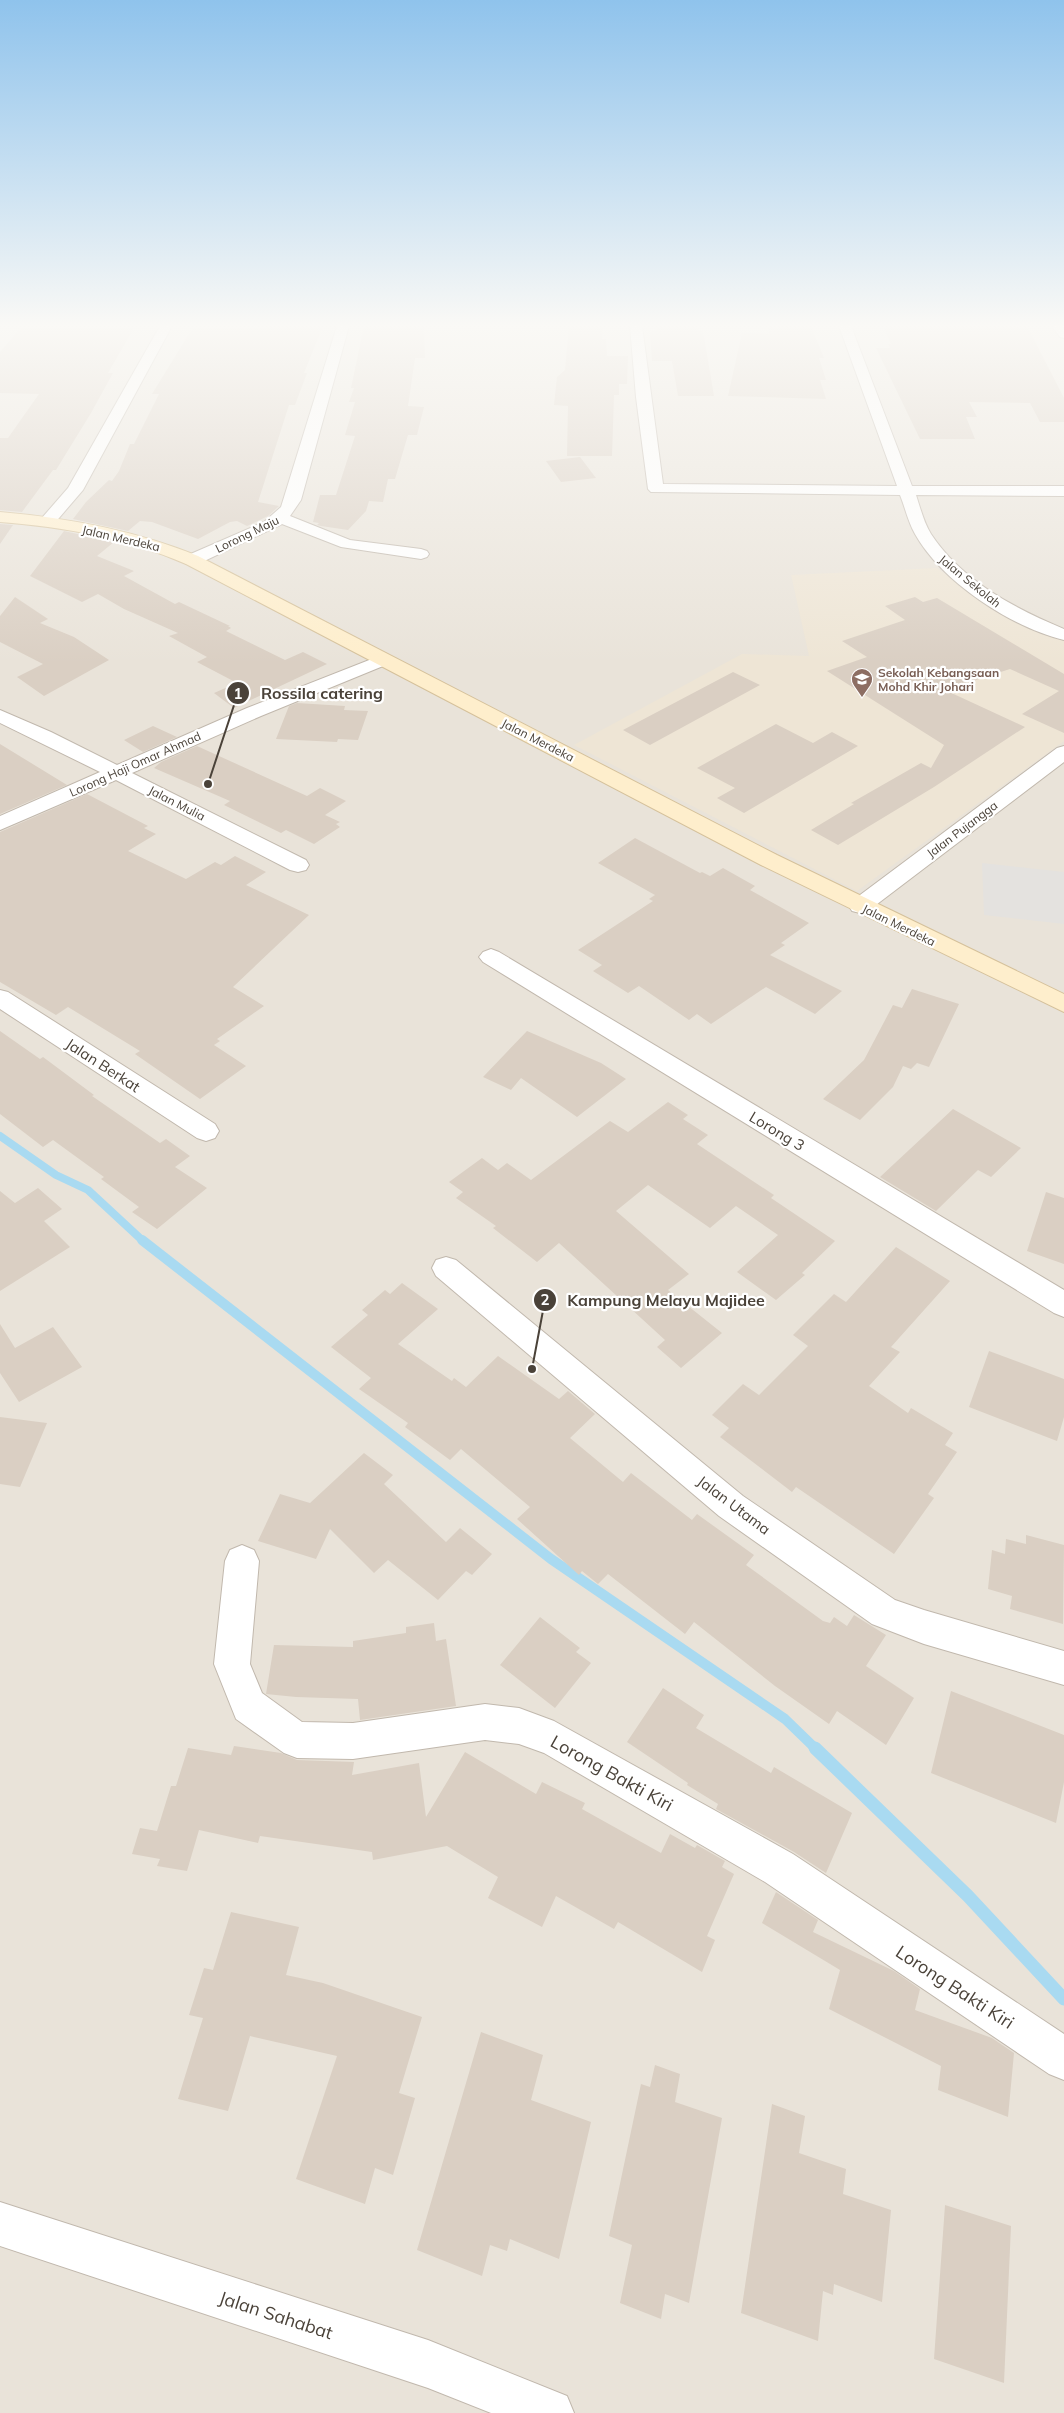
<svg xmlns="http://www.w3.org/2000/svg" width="1064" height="2413" font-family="Mulish,sans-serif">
  <rect width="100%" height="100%" fill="#f5f1eb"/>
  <!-- residential -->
  <path fill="#e9e3d9" d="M0,326H1064V2413H0Z"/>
  <!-- education -->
  <path fill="#eee5d5" d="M937,568L983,602L1064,641V741L857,891L574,745L742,654L809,656L791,575Z"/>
  <!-- parking -->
  <path fill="#e4e2df" d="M982,863L1064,872V924L984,915Z"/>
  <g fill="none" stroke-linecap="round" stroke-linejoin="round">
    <!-- stream-far2 -->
    <path stroke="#a9daf1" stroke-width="8" d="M0,1136L56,1175L88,1190L143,1241"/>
    <!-- stream-far1 -->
    <path stroke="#a9daf1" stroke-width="10" d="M142,1240L551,1559L785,1719L816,1749"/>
    <!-- stream -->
    <path stroke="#a9daf1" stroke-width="13" d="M815,1748L968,1896L1064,1999"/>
  </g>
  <!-- building -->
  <path fill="#dacfc3" d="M264,326H323L304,373H307L295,405H289L258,502L279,506L268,516L247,526L237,521L230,522L198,539L152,522L140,521L128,531L73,519L86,502L109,480L112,481L119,471L130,444H134L159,394H152L192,329H263Z
    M364,326H424L425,358H415L408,406L424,407L417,435H408L395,479H388L383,502L369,501L366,511L348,530L321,526L317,525L319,523L313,522L320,495H336L355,436L345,435L355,402H349L354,388H351Z
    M569,326H603L602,339H606L607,356H628L627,384H619V395H614L612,456H567L568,406L554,405L557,377L565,370Z
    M657,326H697L698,331H703L714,396H678L672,361H652L650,333L652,331H657Z
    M768,326H811L824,358H819L826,380H820L826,399L728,396L742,333L769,334Z
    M883,326H1027L1064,398V422H1040L1030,403L969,402L977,417H966L975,439H920L876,348H890L888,344H891Z
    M24,328H134L108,373H113L91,413L56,470H53L22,512L0,510V438H8L39,394L0,393V352L18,331Z
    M580,457L596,478L561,482L546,461Z
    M0,524L13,525L0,544Z
    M64,531L114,542L97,556L134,571L124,576L175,604L179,602L230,626H228L231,628L226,631L285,660L303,652L327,664L234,708L214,693L237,683L197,662L207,657L169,636L178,633L124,609L98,594L82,602L30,576Z
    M15,597L48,619L40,623L74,637L109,660L44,696L17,677L43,664L0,642V616Z
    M915,597L923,602L937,598L1064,674V733L1022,714L1059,691L1010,669L945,690L1025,727L934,787L838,845L811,830L854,804L851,803L921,763L931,768L944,745L827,671L867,657L842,641L905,620L885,606Z
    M733,672L760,685L650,745L623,730Z
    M297,703L345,706L344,710L368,711L358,740L338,739L337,742L276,739L289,706Z
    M776,724L813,743L832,732L858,746L744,813L717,798L735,788L697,768Z
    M153,726L177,737L143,752L124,740Z
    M0,744L67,785L0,814Z
    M197,746L307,796L320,788L346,801L325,815L340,822L336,824L340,827L314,844L286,830L281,833L224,805L230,801L154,768L161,762Z
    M87,794L148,826L144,828L156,834L128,851L186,879L215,862L221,865L235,856L266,872L246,885L309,915L233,987L264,1006L217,1039L220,1041L214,1045L246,1066L200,1099L135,1054L140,1051L68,1007L56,1015L0,982V832Z
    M635,838L700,873L702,872L710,876L723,868L755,886L750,890L809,923L781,943L785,945L770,955L842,991L815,1014L766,987L711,1024L697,1014L689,1020L639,986L628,993L593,971L602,965L578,950L653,901L649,899L655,895L598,863Z
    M912,989L959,1004L929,1067L917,1063L911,1069L903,1066L893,1087L860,1120L823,1099L864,1060L893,1005L902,1008Z
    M0,1031L40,1059L43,1057L94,1095L92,1096L160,1143L166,1139L190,1156L175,1167L207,1188L157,1229L132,1212L139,1207L101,1179L104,1177L53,1140L43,1147L0,1114Z
    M527,1031L601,1063L626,1079L577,1117L521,1078L511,1090L483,1077Z
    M668,1102L688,1115L683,1119L708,1135L697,1144L774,1195L771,1198L835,1241L802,1273L805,1275L776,1300L737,1272L778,1235L736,1206L710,1228L648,1185L616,1211L689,1274L668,1290L722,1333L681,1368L657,1347L665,1340L559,1243L537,1262L493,1228L496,1226L456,1198L463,1192L449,1182L482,1158L498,1170L507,1163L531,1180L610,1121L628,1132Z
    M953,1109L1021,1148L991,1177L978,1170L936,1211L880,1177Z
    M38,1188L62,1209L44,1221L70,1247L0,1291V1191L15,1203Z
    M1046,1192L1064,1198V1264L1027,1251Z
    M896,1247L950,1281L891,1347L900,1352L869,1386L908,1413L911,1408L953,1433L945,1445L957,1452L928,1494L934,1498L894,1554L796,1487L792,1492L720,1437L729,1428L712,1415L743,1384L759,1395L808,1346L793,1335L834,1294L846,1302Z
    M402,1283L438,1309L398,1344L452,1381L454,1378L466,1387L498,1356L559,1399L568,1391L595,1414L570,1438L623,1482L631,1473L692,1520L697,1514L754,1555L746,1565L823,1621L830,1623L834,1617L847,1626L854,1615L886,1635L866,1666L914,1698L886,1745L837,1711L829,1724L775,1686L694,1622L685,1634L608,1574L598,1584L582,1571L579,1575L517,1519L530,1507L461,1449L450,1460L405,1427L408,1423L359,1389L371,1378L331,1347L368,1315L362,1310L385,1290L390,1294Z
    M0,1324L15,1348L53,1327L82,1367L19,1402L0,1373Z
    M989,1351L1064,1379V1417L1057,1441L969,1407Z
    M0,1417L47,1423L20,1487L0,1484Z
    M364,1453L393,1475L384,1484L446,1542L460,1528L492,1554L472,1575L466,1571L438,1600L388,1560L374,1573L330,1529L316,1559L258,1541L280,1494L310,1503Z
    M1026,1535L1064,1545L1063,1624L1010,1609L1012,1596L988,1589L992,1550L1005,1554L1006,1539L1026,1544Z
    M540,1617L580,1648L576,1652L591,1663L555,1708L500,1665Z
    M434,1623L436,1641L446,1639L456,1706L360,1720L358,1699L296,1697L266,1694L274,1645L353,1647V1641L406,1633V1627Z
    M663,1688L704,1715L696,1728L771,1773L774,1767L852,1813L826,1873L794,1852L716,1809L718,1804L687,1785L688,1783L627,1742Z
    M951,1691L1064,1735V1782L1056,1823L931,1773Z
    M234,1746L281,1753L297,1760L354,1762L352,1775L419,1763L426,1817L465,1752L536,1794L542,1782L585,1803L582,1809L661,1853L670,1834L695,1848L697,1845L725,1861L722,1867L734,1874L707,1936L715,1940L702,1972L618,1922L614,1929L556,1896L542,1927L488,1898L498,1877L447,1846L373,1860L372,1852L260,1836L258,1843L199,1830L187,1871L157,1866L160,1859L132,1854L140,1828L157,1831L171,1786H176L188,1748L231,1755Z
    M776,1892L818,1920L813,1932L894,1971L920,1989L915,2010L992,2038L1014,2053L1008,2117L938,2090L941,2066L829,2009L840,1970L762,1923Z
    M231,1912L299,1927L286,1975L323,1983L422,2017L399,2093L415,2098L393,2175L375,2168L365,2204L296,2179L337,2056L250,2036L228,2111L178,2099L203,2018L189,2015L204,1968L213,1970Z
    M481,2032L543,2055L531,2100L591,2122L559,2259L510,2239L507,2251L490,2245L482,2276L417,2250Z
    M655,2065L680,2074L675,2102L722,2118L689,2303L665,2294L661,2319L620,2303L632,2245L609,2236L641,2084L650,2087Z
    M772,2104L805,2116L799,2153L846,2169L843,2194L891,2210L882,2302L834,2284L833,2295L823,2291L818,2341L741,2313Z
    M945,2205L1011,2226L1004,2383L934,2359Z"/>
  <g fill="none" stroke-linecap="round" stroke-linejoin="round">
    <!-- street casing -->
    <g stroke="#c1b8ad" stroke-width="2">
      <path id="street" d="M160,326H172L83,490L53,525H41L39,522L41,519L68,488Z
        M337,326H349L301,500L290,516L350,540L421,549L427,551L429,554L427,557L421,559L341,547L282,524L198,564H186L184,560L186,556L264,522L281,507Z
        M630,326H642L663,484L897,486L839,326H851L912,486H1064V496L916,495C920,507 924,523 931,534C962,581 1014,608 1064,629V640C1011,627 942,582 915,534C908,522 905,507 900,495L651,492L648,489L636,397Z
        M1052,326H1064V338L1060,337Z
        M382,655L388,656L391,660L388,664L261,716L132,773L306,860L309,865L306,870L298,872L290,870L116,780L0,830V816L100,772L0,723V710L51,732L117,765L247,708Z
        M1064,746V762L868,911L860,913L852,911L849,906L852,901L1057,748Z
        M491,949L499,952L1064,1290V1317L1054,1313L483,962L479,957L483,952Z
        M0,990L8,992L215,1124L219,1131L215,1138L206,1141L197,1138L0,1009Z
        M446,1257L456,1260L743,1496L895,1600L924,1610L1064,1651V1685L924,1644L872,1624L719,1516L436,1276L432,1268L436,1260Z
        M242,1545L254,1550L259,1561L250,1664L262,1693L302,1722L353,1723L485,1704L519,1708L554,1721L793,1854L1064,2034V2080L1049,2074L765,1882L544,1753L519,1744L485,1740L353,1759L297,1758L284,1753L236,1719L214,1664L225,1561L230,1550Z
        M0,2202L428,2340L567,2396L574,2413H491L428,2388L0,2246Z"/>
    </g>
    <!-- secondary casing -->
    <g stroke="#d5c19b" stroke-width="2">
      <path id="secondary" d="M0,512C69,518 134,530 198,556L777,855L1064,994V1012L761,865L186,564C126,538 65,527 0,522Z"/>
    </g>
    <!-- street -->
    <use href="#street" fill="#fff" fill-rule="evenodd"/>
    <!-- secondary -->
    <use href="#secondary" fill="#feeecc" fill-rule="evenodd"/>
  </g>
  <!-- sky -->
  <linearGradient id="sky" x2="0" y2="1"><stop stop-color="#8fc3ec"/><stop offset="0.49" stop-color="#faf9f6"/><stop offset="1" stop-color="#faf9f6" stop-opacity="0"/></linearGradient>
  <rect width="1064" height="664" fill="url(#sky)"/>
  <!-- icons -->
  <defs>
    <g id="school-pin" transform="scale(1.125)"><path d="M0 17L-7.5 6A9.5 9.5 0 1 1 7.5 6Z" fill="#8d6e63" stroke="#fff"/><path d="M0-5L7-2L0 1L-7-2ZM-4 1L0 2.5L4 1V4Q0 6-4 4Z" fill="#fff"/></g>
  </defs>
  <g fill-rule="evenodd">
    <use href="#school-pin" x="862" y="679"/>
  </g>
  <g text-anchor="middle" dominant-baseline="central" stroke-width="4.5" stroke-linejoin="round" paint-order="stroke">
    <!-- far-street labels -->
    <g font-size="12" fill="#4a4239" stroke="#fff">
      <text transform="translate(247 534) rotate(-26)">Lorong Maju</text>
      <text transform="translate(121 538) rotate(13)">Jalan Merdeka</text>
      <text transform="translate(970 581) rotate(39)">Jalan Sekolah</text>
      <text transform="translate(538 740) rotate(27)">Jalan Merdeka</text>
      <text transform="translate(135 764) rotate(-24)">Lorong Haji Omar Ahmad</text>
      <text transform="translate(177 803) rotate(27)">Jalan Mulia</text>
      <text transform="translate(962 829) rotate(-37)">Jalan Pujangga</text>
      <text transform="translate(899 925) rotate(26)">Jalan Merdeka</text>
    </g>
    <!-- far-education labels -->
    <g font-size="12" font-weight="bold" fill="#785e54" stroke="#fff" text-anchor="start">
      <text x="878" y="672">Sekolah Kebangsaan<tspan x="878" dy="14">Mohd Khir Johari</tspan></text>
    </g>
    <!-- street labels -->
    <g font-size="15" fill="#4a4239" stroke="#fff">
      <text transform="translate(103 1065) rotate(33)">Jalan Berkat</text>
      <text transform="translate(777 1131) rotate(31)">Lorong 3</text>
      <text transform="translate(734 1505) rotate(37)">Jalan Utama</text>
    </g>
    <!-- near-street labels -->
    <g font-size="18" fill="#4a4239" stroke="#fff">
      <text transform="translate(612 1773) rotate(29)">Lorong Bakti Kiri</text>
      <text transform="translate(955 1987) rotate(33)">Lorong Bakti Kiri</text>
      <text transform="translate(276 2315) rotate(18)">Jalan Sahabat</text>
    </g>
  </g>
  <!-- callouts -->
  <path fill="none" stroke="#4a4239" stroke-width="2" d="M208 784L238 693M532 1369L545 1300"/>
  <g fill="#4a4239" stroke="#fff" stroke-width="2">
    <circle cx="208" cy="784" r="5"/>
    <circle cx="532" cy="1369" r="5"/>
    <circle cx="238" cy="693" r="12"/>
    <circle cx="545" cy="1300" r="12"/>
  </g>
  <g font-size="15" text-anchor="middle" font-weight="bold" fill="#fff">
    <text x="238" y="699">1</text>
    <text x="545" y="1305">2</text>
  </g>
  <g font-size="16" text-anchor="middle" font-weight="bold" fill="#4a4239" stroke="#fff" stroke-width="4.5" stroke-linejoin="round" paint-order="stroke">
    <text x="322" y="699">Rossila catering</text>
    <text x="666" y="1306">Kampung Melayu Majidee</text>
  </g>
</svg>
